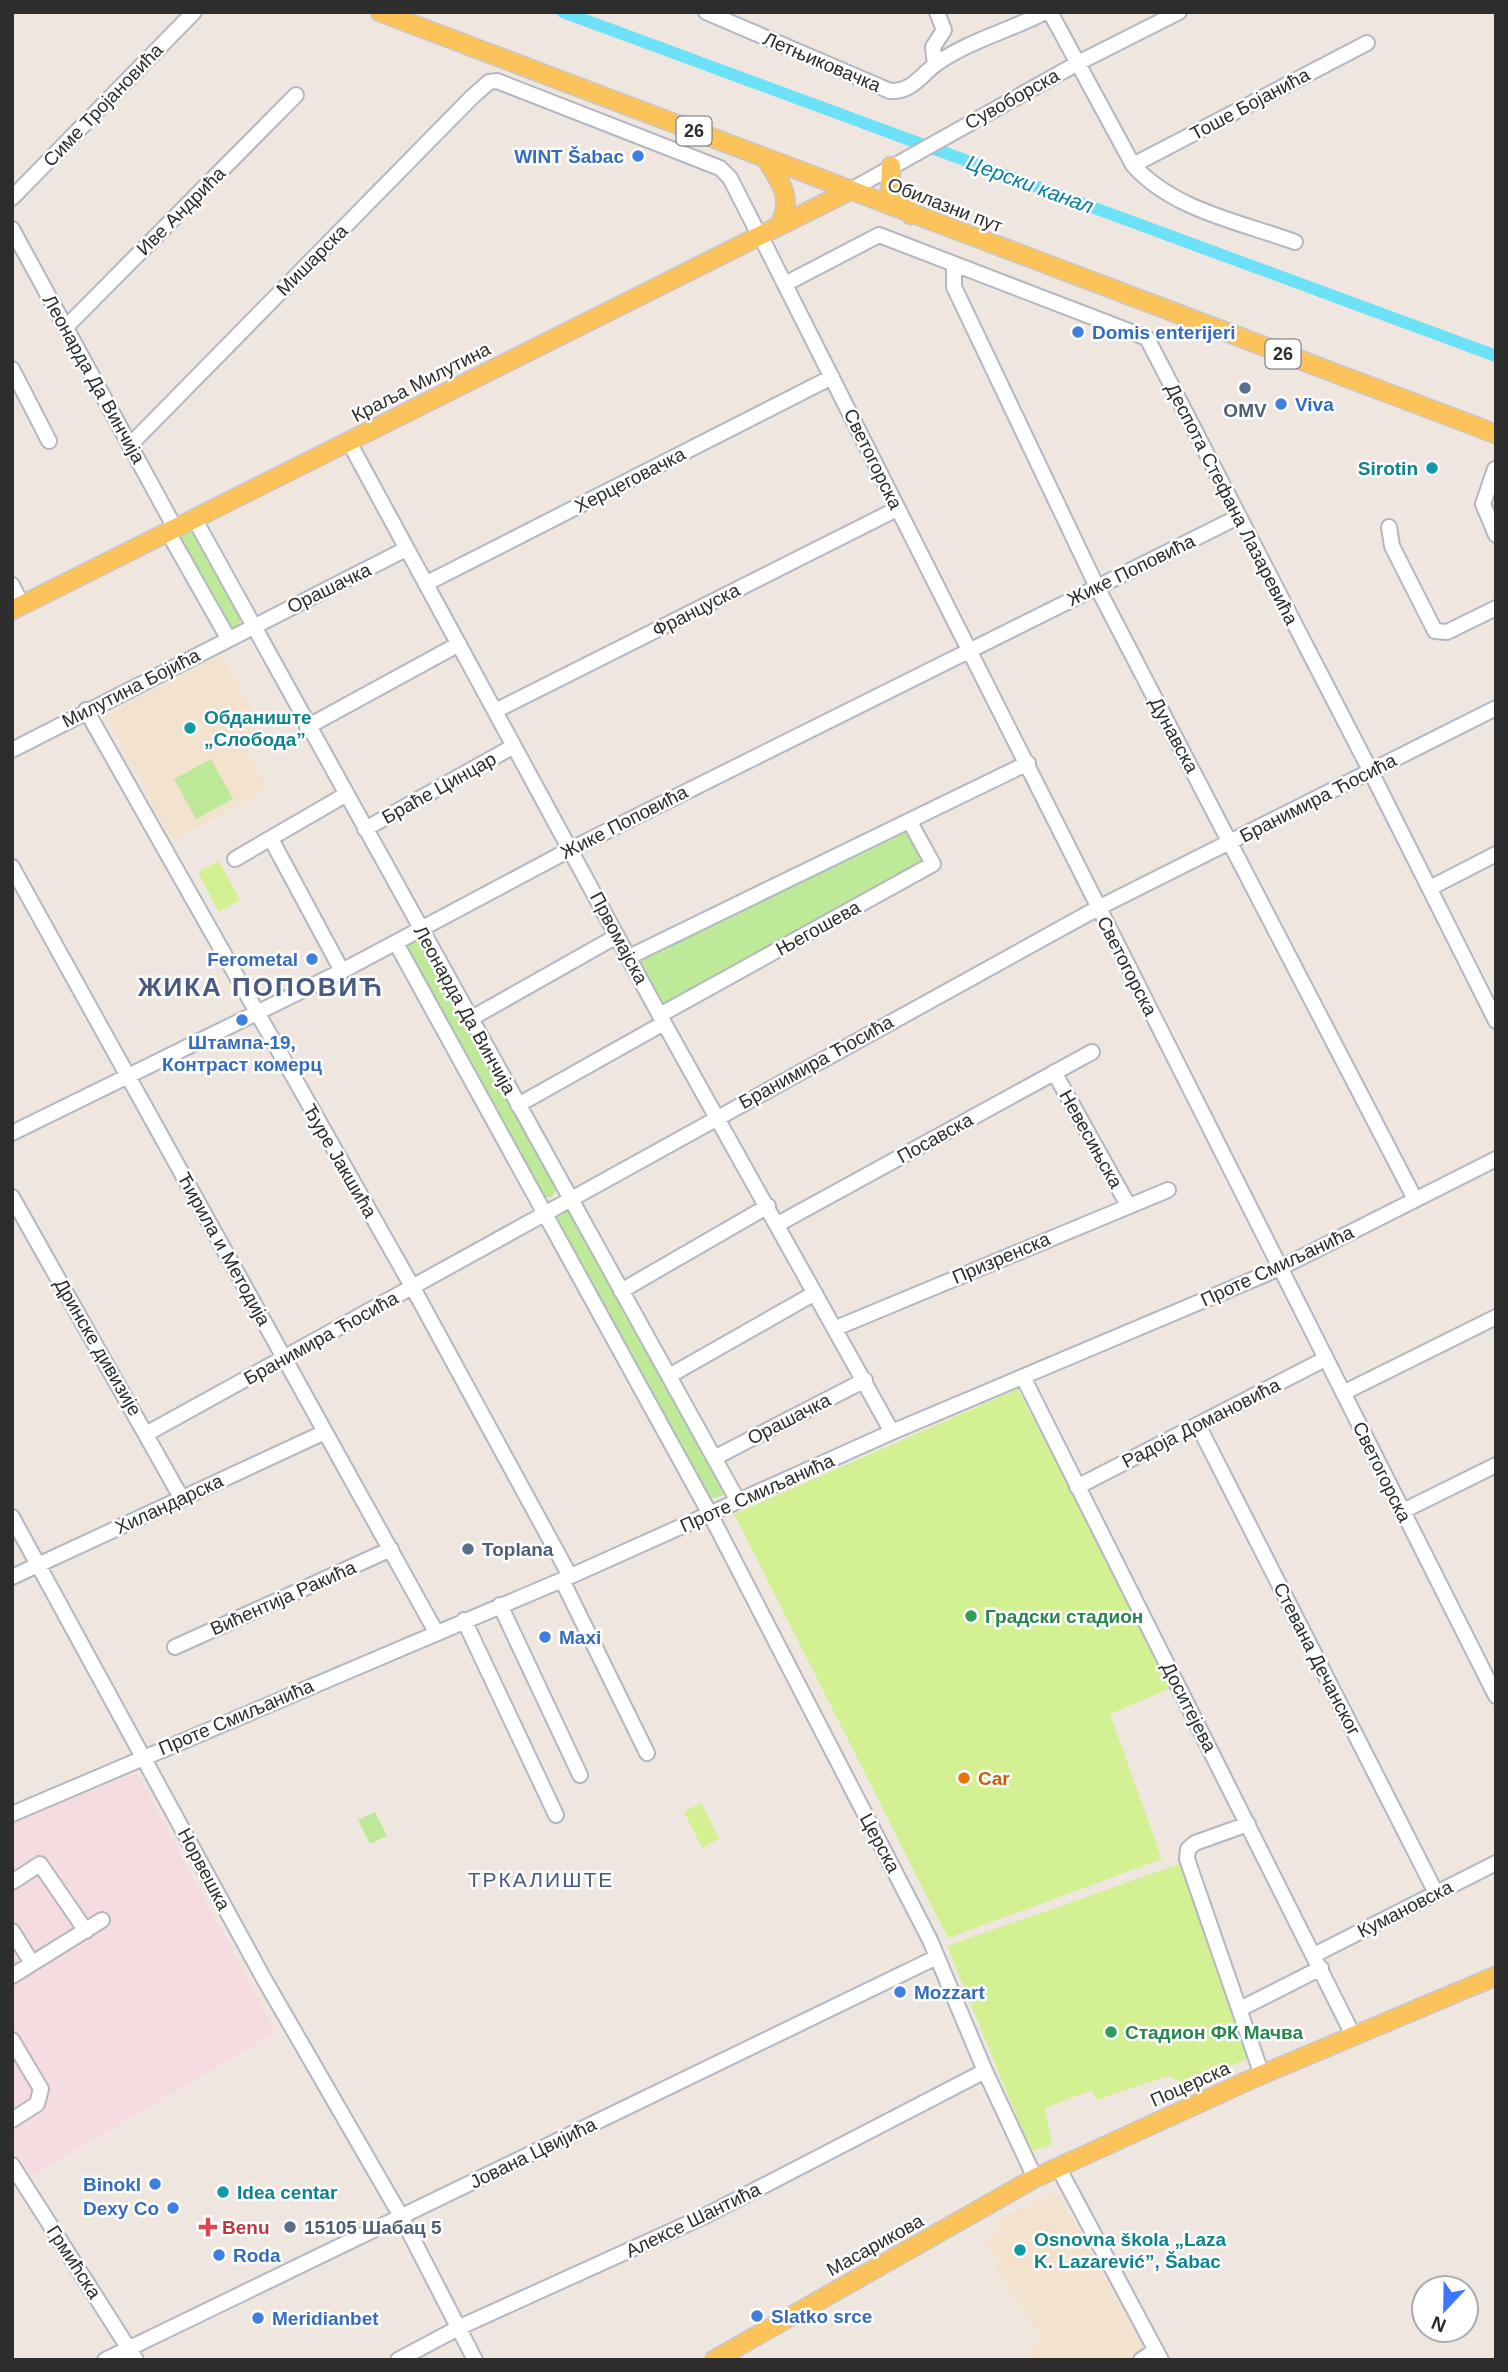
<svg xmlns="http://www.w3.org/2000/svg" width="1508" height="2372" font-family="Arial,sans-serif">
  <rect width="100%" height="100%" fill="#efe7df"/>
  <!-- education -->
  <path fill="#f2e2ce" d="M221,654L265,734L245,746L268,789L173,841L105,716Z
    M1057,2192L1146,2351L1133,2360H1021L1043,2340L994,2268L999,2263L983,2241L1000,2231L996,2220Z"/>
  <!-- medical -->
  <path fill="#f6dce0" d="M137,1773L276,2032L30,2177L12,2152V1822Z"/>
  <!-- green -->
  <path fill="#bde998" d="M194,529L242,617L238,627L229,628L179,541L180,533Z
    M211,759L233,799L196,819L174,779Z
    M904,830L925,861L667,1006L658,1000L640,959Z
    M417,938L421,941L558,1188L552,1197H543L404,949L405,944Z
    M568,1209L723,1490L724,1495L708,1500L552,1215Z
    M375,1812L387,1836L370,1844L358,1820Z"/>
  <!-- pitch -->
  <path fill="#d3f193" d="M219,861L240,900L219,912L198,872Z
    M1018,1389L1173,1687L1110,1714L1162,1859L948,1938L734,1514Z
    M701,1803L719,1839L702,1848L684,1812Z
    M1182,1863L1249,2058L1186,2084L1167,2076L1096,2100L1092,2090L1045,2108L1052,2145L1031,2151L947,1946Z"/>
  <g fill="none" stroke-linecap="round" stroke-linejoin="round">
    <!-- canal -->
    <path stroke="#6ce1f8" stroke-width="12" d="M563,12L1496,356"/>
    <!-- minor casing -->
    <g stroke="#b3b7c1" stroke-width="18">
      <path id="minor" d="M706,12L890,91C912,92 920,76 936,64C970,40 1009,31 1045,12
        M1050,12L1133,165C1173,210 1240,222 1295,242
        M935,65L933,47L944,30L937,12
        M497,81L720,168L730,178L759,235
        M1133,165L1367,43
        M849,191L1078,63L1179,12
        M12,198L194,12
        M12,229L175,528
        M760,235L1496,1696
        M954,264V287L1097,587L1415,1199
        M785,284L879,235L1147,338L1371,772L1496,1021
        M66,327L296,95
        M12,369L49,441
        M349,442L664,1023L892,1432
        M130,445L472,97L489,82L497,81
        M1495,469L1483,504L1496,535
        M194,518L738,1501
        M1389,527L1392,546L1435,631L1447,632L1496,608
        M168,532L228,638
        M427,583L832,377
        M12,585L22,605
        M86,710L413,1288L570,1576
        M495,711L897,509
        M307,727L459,644
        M12,750L406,549
        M365,829L514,746
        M271,839L342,971
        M235,859L345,795
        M12,867L436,1632
        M1430,888L1496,854
        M396,943L710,1514L930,1940L985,2071L1035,2178
        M629,957L1028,763
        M660,1015L933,864L910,822
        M470,1019L617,936
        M1054,1072L1128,1205
        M518,1105L664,1023
        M12,1133L342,971L571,849L1238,517
        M12,1197L182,1499
        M778,1224L1092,1052
        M621,1291L768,1206
        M836,1328L1168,1190
        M669,1376L815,1293
        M1023,1377L1354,2037
        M1343,1393L1496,1317
        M1198,1425L1436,1893
        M146,1434L1098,908L1496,708
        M714,1458L865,1380
        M1077,1487L1325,1359
        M1401,1512L1496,1465
        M12,1517L264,1979L402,2218L475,2360
        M12,1577L325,1432
        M562,1580L647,1753
        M500,1605L580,1775
        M464,1620L556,1815
        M175,1647L391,1549
        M12,1814L562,1580L892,1432L1280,1268L1496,1159
        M1248,1824L1195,1843L1188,1849L1187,1859L1262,2075
        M12,1882L40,1864L86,1931
        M12,1931L32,1963
        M1314,1955L1496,1863
        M12,1976L102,1920
        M1240,2009L1321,1968
        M12,2040L41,2089L37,2104L12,2120
        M12,2165L136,2360
        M1058,2167L1161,2360
        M105,2360L937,1957
        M398,2360L460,2327L707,2215L985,2071
        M1141,2360L1156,2350"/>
    </g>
    <!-- major casing -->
    <g stroke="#c8c8c8" stroke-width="21">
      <path id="major" d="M380,12L1496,434
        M766,159C781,183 794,199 779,226
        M891,166L890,188L906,205L911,215
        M12,610L849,191
        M714,2360L1035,2178L1256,2077L1496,1976"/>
    </g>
    <!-- minor -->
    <use href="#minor" stroke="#fff" stroke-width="14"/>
    <!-- major -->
    <use href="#major" stroke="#fbc359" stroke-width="18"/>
  </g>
  <!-- markers -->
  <g fill="#3f7fe0" stroke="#fff" stroke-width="2.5">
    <circle cx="638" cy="156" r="7"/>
    <circle cx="1078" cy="332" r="7"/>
    <circle cx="1281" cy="404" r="7"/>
    <circle cx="312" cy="959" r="7"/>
    <circle cx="242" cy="1020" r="7"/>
    <circle cx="545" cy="1637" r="7"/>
    <circle cx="900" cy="1992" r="7"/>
    <circle cx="155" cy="2184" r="7"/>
    <circle cx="173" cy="2208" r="7"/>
    <circle cx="219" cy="2255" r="7"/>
    <circle cx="757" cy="2316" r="7"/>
    <circle cx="258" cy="2318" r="7"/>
  </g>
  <g fill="#5c6f8a" stroke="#fff" stroke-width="2.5">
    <circle cx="1245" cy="388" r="7"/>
    <circle cx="468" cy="1549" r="7"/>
    <circle cx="290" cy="2227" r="7"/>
  </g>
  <g fill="#0f9aa8" stroke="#fff" stroke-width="2.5">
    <circle cx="1432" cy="468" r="7"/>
    <circle cx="190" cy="728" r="7"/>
    <circle cx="223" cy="2192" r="7"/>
    <circle cx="1020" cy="2250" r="7"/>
  </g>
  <g fill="#2e9e5b" stroke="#fff" stroke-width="2.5">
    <circle cx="971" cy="1616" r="7"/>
    <circle cx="1111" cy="2032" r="7"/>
  </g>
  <circle fill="#e8710a" stroke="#fff" stroke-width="2.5" cx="964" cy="1778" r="7"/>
  <path fill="#e0444e" stroke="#fff" stroke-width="2.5" d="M204.5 2216.5h7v7h7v7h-7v7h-7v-7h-7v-7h7z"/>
  <g text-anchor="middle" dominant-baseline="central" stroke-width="5" stroke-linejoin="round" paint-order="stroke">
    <!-- shield labels -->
    <g fill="#fff" stroke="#6c6c6c" stroke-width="2">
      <rect x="676.5" y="116.5" width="35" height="29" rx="5"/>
      <rect x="1265.5" y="339.5" width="35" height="29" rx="5"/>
    </g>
    <g font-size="18" font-weight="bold" fill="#2d2d2d">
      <text x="694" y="131">26</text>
      <text x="1283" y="354">26</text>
    </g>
    <!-- street labels -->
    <g font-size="19" fill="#2d2d2d" stroke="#fff">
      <text transform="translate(822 62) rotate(23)">Летњиковачка</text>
      <text transform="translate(1012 99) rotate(-29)">Сувоборска</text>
      <text transform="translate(1250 104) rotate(-28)">Тоше Бојанића</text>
      <text transform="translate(103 105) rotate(-46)">Симе Тројановића</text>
      <text transform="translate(945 205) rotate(21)">Обилазни пут</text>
      <text transform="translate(181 211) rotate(-45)">Иве Андрића</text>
      <text transform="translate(312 260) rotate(-45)">Мишарска</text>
      <text transform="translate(94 379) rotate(61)">Леонарда Да Винчија</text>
      <text transform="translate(421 382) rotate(-27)">Краља Милутина</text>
      <text transform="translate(873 459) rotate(64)">Светогорска</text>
      <text transform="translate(630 480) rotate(-27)">Херцеговачка</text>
      <text transform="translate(1232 504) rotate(63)">Деспота Стефана Лазаревића</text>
      <text transform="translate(1131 570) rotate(-26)">Жике Поповића</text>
      <text transform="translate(329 588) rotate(-26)">Орашачка</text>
      <text transform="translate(696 610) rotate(-27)">Француска</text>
      <text transform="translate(131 688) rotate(-27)">Милутина Бојића</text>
      <text transform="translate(1174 735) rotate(62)">Дунавска</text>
      <text transform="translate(439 788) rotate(-29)">Браће Цинцар</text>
      <text transform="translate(1318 798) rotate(-27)">Бранимира Ћосића</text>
      <text transform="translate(624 822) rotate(-27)">Жике Поповића</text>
      <text transform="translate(818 928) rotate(-29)">Његошева</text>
      <text transform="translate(619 938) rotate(62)">Првомајска</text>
      <text transform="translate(1127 966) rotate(63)">Светогорска</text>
      <text transform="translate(465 1010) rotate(61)">Леонарда Да Винчија</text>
      <text transform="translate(816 1062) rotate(-29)">Бранимира Ћосића</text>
      <text transform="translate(935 1138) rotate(-29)">Посавска</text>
      <text transform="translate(1091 1139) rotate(61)">Невесињска</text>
      <text transform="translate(340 1161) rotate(60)">Ђуре Јакшића</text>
      <text transform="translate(224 1249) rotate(61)">Ћирила и Методија</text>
      <text transform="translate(1001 1258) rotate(-23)">Призренска</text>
      <text transform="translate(1277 1266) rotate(-25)">Проте Смиљанића</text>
      <text transform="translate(321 1338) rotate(-29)">Бранимира Ћосића</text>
      <text transform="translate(98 1347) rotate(60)">Дринске дивизије</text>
      <text transform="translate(789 1419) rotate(-27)">Орашачка</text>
      <text transform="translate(1201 1423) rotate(-27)">Радоја Домановића</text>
      <text transform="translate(1382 1472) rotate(64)">Светогорска</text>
      <text transform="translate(757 1493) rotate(-24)">Проте Смиљанића</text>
      <text transform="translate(169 1504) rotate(-25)">Хиландарска</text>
      <text transform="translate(283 1598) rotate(-24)">Вићентија Ракића</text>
      <text transform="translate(1317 1659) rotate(63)">Стевана Дечанског</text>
      <text transform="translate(1189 1707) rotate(63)">Доситејева</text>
      <text transform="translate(236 1717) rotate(-23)">Проте Смиљанића</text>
      <text transform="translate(880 1843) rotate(62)">Церска</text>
      <text transform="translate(204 1869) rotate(62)">Норвешка</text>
      <text transform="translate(1405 1909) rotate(-27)">Кумановска</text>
      <text transform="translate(1190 2084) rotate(-24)">Поцерска</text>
      <text transform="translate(533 2153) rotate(-26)">Јована Цвијића</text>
      <text transform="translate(693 2220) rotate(-26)">Алексе Шантића</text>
      <text transform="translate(875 2245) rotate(-29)">Масарикова</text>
      <text transform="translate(74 2262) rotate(57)">Грмићска</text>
    </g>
    <!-- shop labels -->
    <g font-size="19" font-weight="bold" fill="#366cbe" stroke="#fff" text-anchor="start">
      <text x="624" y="156" text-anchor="end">WINT Šabac</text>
      <text x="1092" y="332">Domis enterijeri</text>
      <text x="1295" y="404">Viva</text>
      <text x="298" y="959" text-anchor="end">Ferometal</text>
      <text x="242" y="1042" text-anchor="middle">Штампа-19,<tspan x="242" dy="22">Контраст комерц</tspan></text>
      <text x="559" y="1637">Maxi</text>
      <text x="914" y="1992">Mozzart</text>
      <text x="141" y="2184" text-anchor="end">Binokl</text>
      <text x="159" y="2208" text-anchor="end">Dexy Co</text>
      <text x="233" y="2255">Roda</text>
      <text x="771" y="2316">Slatko srce</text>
      <text x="272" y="2318">Meridianbet</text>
    </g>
    <!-- service labels -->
    <g font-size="19" font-weight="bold" fill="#4e5e75" stroke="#fff" text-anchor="start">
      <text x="1245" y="410" text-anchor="middle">OMV</text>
      <text x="482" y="1549">Toplana</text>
      <text x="304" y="2227">15105 Шабац 5</text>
    </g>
    <!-- culture labels -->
    <g font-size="19" font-weight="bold" fill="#0d838f" stroke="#fff" text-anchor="start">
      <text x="1418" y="468" text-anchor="end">Sirotin</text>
      <text x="204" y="717">Обданиште<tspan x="204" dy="22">„Слобода”</tspan></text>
      <text x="237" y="2192">Idea centar</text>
      <text x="1034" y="2239">Osnovna škola „Laza<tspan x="1034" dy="22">K. Lazarević”, Šabac</tspan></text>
    </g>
    <!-- leisure labels -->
    <g font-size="19" font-weight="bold" fill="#27864d" stroke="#fff" text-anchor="start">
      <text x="985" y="1616">Градски стадион</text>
      <text x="1125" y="2032">Стадион ФК Мачва</text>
    </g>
    <!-- food labels -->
    <g font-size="19" font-weight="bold" fill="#c56008" stroke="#fff" text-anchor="start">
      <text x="978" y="1778">Car</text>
    </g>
    <!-- health labels -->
    <g font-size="19" font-weight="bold" fill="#be3a42" stroke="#fff" text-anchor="start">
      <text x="222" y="2227">Benu</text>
    </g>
    <!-- water labels -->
    <g font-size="21" font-style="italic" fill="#057da3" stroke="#fff">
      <text transform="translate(1030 184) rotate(20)">Церски канал</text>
    </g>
    <!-- neighbourhood labels -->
    <g font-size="21" letter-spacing="2" fill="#495a82" stroke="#fff">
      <text x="541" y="1879">ТРКАЛИШТЕ</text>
    </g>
    <!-- district labels -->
    <g font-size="26" font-weight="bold" letter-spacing="2" fill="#495a82" stroke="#fff">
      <text x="261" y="987">ЖИКА ПОПОВИЋ</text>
    </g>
  </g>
  <!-- border -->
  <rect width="1508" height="2372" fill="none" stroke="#2d2d2d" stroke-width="28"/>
  <!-- north arrow -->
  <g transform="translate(1445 2309) rotate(202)"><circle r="33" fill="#ffffff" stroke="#ababab" stroke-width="2"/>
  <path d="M0-5L12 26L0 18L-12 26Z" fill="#3c76ff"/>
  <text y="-10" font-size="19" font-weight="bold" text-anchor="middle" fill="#2d2d2d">N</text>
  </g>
</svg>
